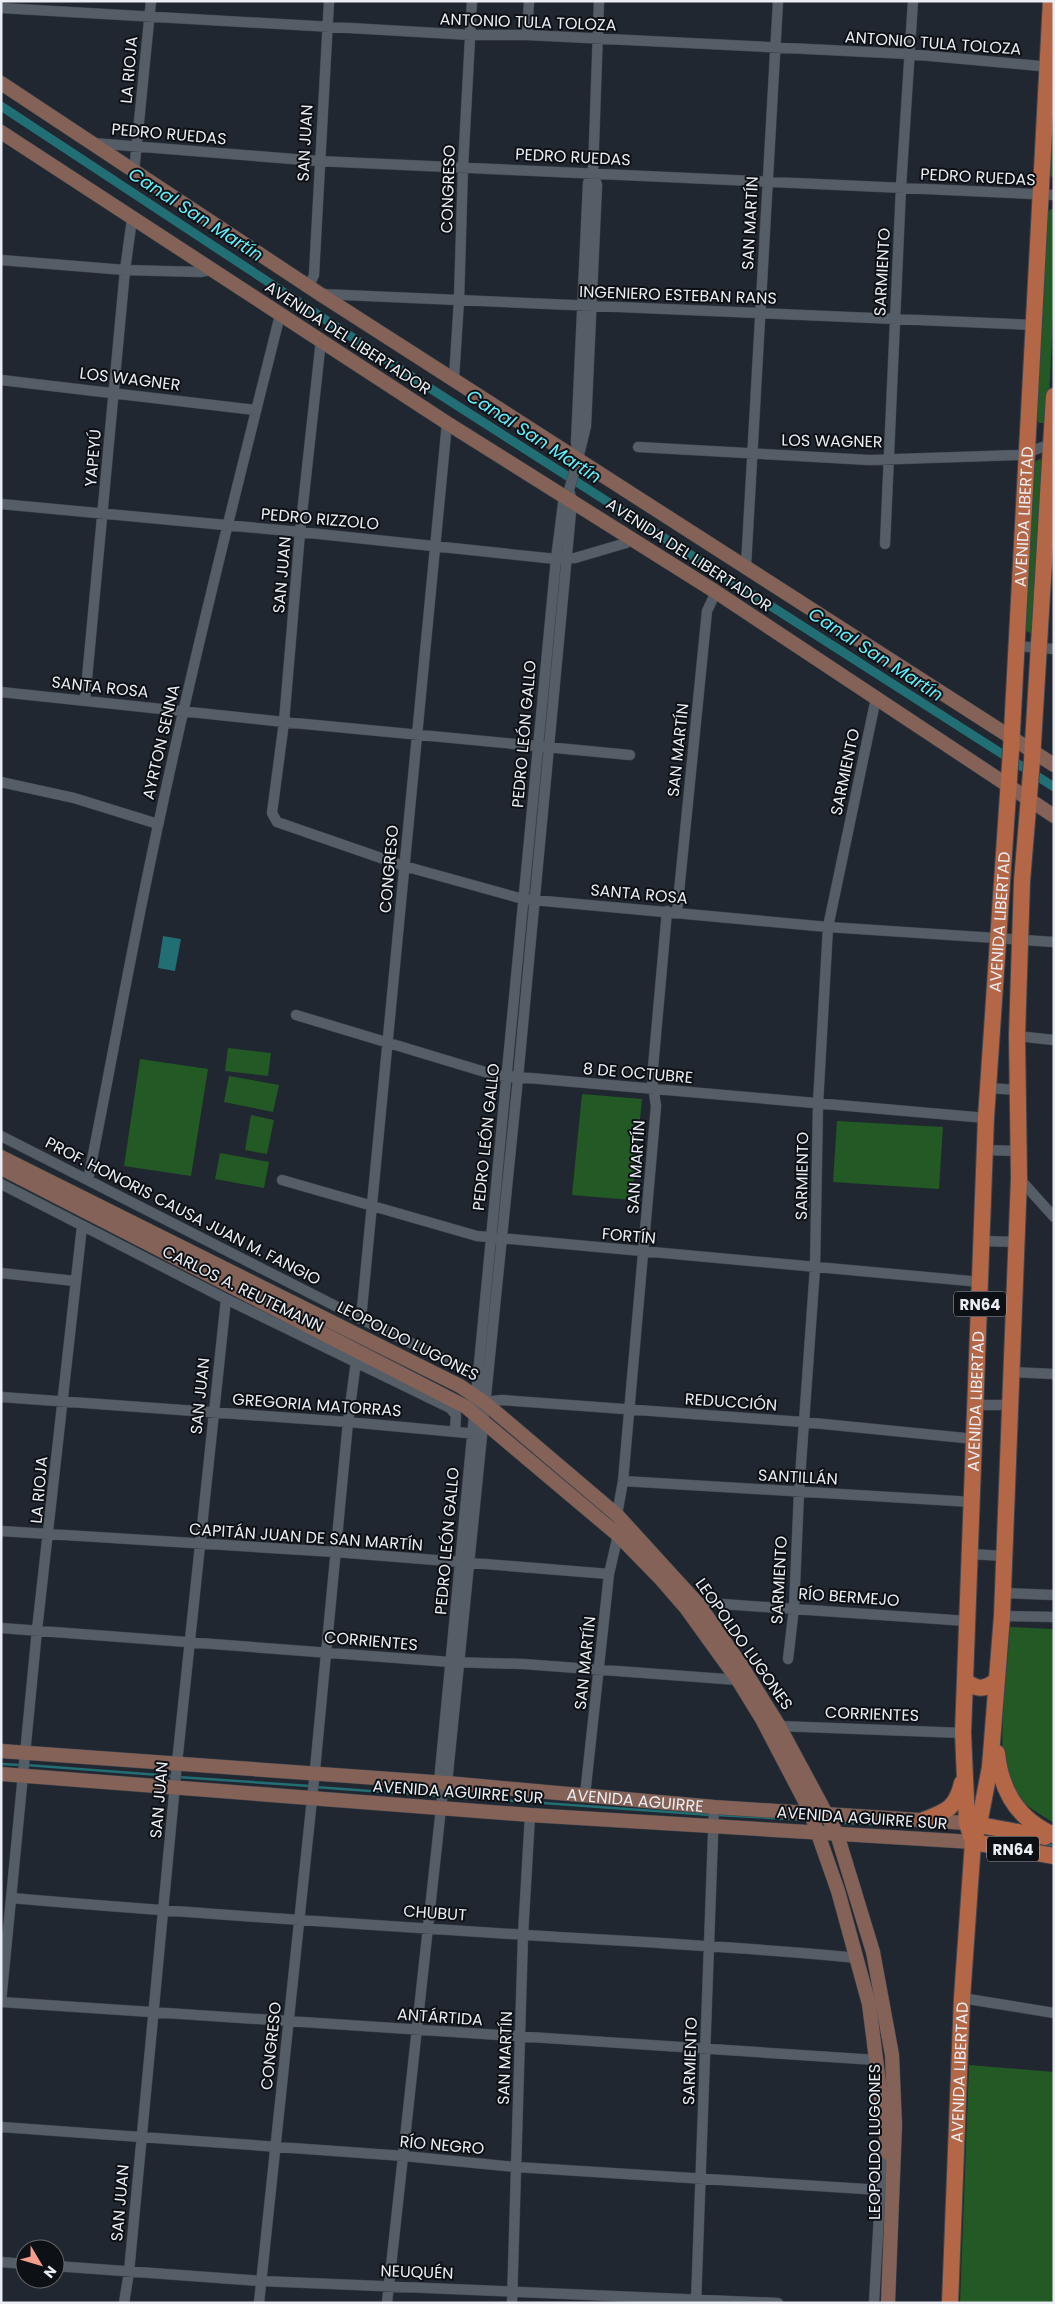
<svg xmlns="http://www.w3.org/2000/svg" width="1055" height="2304" font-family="Poppins,sans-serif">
  <rect width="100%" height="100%" fill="#212730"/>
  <!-- green -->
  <path fill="#225924" d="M1054,77V178L1048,175Z
    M1051,209H1054V296L1048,420L1045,423H1039L1037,420L1048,212Z
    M1040,459L1043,462L1033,634L1024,630L1033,463Z
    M228,1048L271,1053L268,1076L225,1071Z
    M140,1059L208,1069L191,1176L124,1166Z
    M229,1076L279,1085L273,1112L224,1102Z
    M582,1094L642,1099L632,1200L572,1195Z
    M251,1115L274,1120L267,1154L245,1150Z
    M837,1121L943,1127L939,1189L833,1182Z
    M220,1153L269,1162L264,1188L215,1179Z
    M1010,1627L1054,1629V1823C1036,1812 1015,1801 1007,1779C996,1750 1008,1662 1010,1627Z
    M969,2065L1054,2072V2303H960Z"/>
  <!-- water -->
  <path fill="#216e74" d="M163,936L181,939L175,971L158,968Z"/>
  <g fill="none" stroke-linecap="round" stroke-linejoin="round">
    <!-- stream -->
    <path stroke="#216e74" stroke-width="2.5" d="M1,1764L20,1765
      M26,1765L173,1776
      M178,1777L310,1786
      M315,1787L439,1796
      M445,1796L711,1815
      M717,1815L807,1820
      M845,1823L873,1824
      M1045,1844L1054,1846"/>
    <!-- canal -->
    <path stroke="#216e74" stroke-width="9" d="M1,106L414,378L1054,787"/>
    <!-- street casing -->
    <g stroke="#40454d" stroke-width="11">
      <path id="street" d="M1,8L471,35H527L908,54L1051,67
        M527,35L529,1
        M93,143L318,161L1054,195
        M134,172L151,1
        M593,173L597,185L586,426L578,459L576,442L588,183L593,173L599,1
        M1,260L125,270L200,272L212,270
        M309,286L314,275L329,1
        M321,294L1034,325
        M321,340L300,532L284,722L272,813L277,822L404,866L523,899L828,927L1054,942
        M454,378L459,300L463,167L472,1
        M1,380L255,410
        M638,447L869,460L1018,455C1031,454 1041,444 1054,446
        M569,490L578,459
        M1,504L300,532L556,559L575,558L626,543L631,537
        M885,544L901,187L913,1
        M746,566L778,1
        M1015,646L1054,649
        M1,692L284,722L630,755
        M85,700L125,270L132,219
        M1,782L74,798L158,824
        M677,912L707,611L716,592
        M296,1015L495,1075L986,1118
        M1017,1036L1054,1040
        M988,1088L1018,1090
        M1,1136L361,1319L467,1370L485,1373
        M985,1150L1018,1151
        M1019,1178L1054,1217
        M88,1180C112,1060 133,940 159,821C195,652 238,483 280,315
        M282,1180L477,1236L981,1282
        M1,1184L226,1299L450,1408L456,1415L455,1431
        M982,1241L1016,1242
        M1,1273L75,1281
        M361,1319C391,1020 418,721 447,423
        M1011,1372L1054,1374
        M1,1397L348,1422L478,1434
        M484,1402L502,1400L803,1422L975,1439
        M976,1405H1010
        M623,1481L972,1502
        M617,1515L623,1481L656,1106L652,1079L667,911
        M1,1531L335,1552L609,1574
        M970,1554L1004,1556
        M1002,1593L1054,1595
        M699,1605L708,1603L967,1621
        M1002,1616L1054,1617
        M1,1628L450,1662L523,1664L738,1680
        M788,1659L794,1608L799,1492L815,1268L818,1104L828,927L876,698
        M779,1726L963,1733
        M585,1795L609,1574L618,1535
        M11,1898C183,1913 354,1924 526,1935C636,1942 747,1947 857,1958
        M962,1998L1054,2013
        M1,2002L876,2060
        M1,2002L37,1630L82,1226
        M1,2127L404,2156L516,2167L881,2190
        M1,2262L25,2264
        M55,2266L261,2281L778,2303
        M124,2303L129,2272L177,1763L226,1299
        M259,2303L314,1780L348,1422L356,1361
        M387,2303L441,1808L443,1789L439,1782L556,559L564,496L569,490L572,501L518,1078L447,1783L445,1787
        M512,2303L523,1935L530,1815
        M696,2303L714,1807
        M874,2303L883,2145"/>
    </g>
    <!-- secondary casing -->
    <g stroke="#40454d" stroke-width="15">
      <g id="secondary">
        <path d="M1,83L320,294L1054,765"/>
        <path d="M1,132L447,423L716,592L1054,816"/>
        <path d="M1,1157L460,1386L484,1402L617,1515L699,1605L741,1665L779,1726L837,1834L873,1952L892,2055L895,2125L888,2303"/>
        <path d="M1,1168L466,1407L618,1535L660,1578L686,1608L738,1680L762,1719L810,1811L838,1891L869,2004L888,2153"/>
        <path id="s1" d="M1,1751L447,1783L714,1807L967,1823"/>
        <path d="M1,1774L530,1815L973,1842"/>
      </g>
    </g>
    <!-- primary casing -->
    <g stroke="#40454d" stroke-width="18">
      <g id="primary">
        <path d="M965,1681C978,1690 984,1690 996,1681"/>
        <path d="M997,1753C1001,1791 1018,1820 1054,1835"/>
        <path d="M924,1820C947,1811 956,1808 962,1783"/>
        <path d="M969,1823L1045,1837"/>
        <path id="s2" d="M973,1842L967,1823L963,1733L986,1118L1011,750L1051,1"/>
        <path d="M973,1842L1054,1856"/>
        <path id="s3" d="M950,2303L962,1998L973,1842L979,1824L990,1767L1002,1616L1019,1178L1017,1036L1022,881L1032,760L1054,396"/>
      </g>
    </g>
    <!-- street -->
    <use href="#street" stroke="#555d67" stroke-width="10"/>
    <!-- secondary -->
    <use href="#secondary" stroke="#846257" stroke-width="14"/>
    <!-- primary -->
    <use href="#primary" stroke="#b36747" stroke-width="16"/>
  </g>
  <g text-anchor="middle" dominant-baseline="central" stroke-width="4" stroke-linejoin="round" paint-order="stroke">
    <!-- shield labels -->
    <g fill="#0d1014" stroke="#a8abb1" stroke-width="1">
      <rect x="954" y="1291.5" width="52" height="25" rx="4"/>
      <rect x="987" y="1836.5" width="52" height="25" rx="4"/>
    </g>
    <g font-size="15" font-weight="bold" fill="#eaeef4">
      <text x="980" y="1304">RN64</text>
      <text x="1013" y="1849">RN64</text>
    </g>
    <!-- street labels -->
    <g font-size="16" fill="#eaeef4" stroke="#0d1014">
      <text transform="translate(528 22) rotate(2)">ANTONIO TULA TOLOZA</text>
      <text transform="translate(933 43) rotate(4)">ANTONIO TULA TOLOZA</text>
      <text transform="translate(129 70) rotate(-85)">LA RIOJA</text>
      <text transform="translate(169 134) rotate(5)">PEDRO RUEDAS</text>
      <text transform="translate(305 143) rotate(-87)">SAN JUAN</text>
      <text transform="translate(573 157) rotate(3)">PEDRO RUEDAS</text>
      <text transform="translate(978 177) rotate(3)">PEDRO RUEDAS</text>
      <text transform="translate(448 189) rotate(-88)">CONGRESO</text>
      <text transform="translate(750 223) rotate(-87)">SAN MARTÍN</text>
      <text transform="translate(882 272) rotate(-87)">SARMIENTO</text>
      <text transform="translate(678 295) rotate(2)">INGENIERO ESTEBAN RANS</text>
      <text transform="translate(348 338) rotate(33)">AVENIDA DEL LIBERTADOR</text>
      <text transform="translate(130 379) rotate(7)">LOS WAGNER</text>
      <text transform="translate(832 441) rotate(1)">LOS WAGNER</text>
      <text transform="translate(93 458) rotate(-85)">YAPEYÚ</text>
      <text stroke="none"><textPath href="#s2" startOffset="1328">AVENIDA LIBERTAD</textPath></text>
      <text transform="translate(320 519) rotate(5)">PEDRO RIZZOLO</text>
      <text transform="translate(689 555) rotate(33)">AVENIDA DEL LIBERTADOR</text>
      <text transform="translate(282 575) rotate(-85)">SAN JUAN</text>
      <text transform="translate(100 687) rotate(6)">SANTA ROSA</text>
      <text transform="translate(524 734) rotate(-85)">PEDRO LEÓN GALLO</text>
      <text transform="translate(161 742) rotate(-77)">AYRTON SENNA</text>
      <text transform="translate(678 750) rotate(-84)">SAN MARTÍN</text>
      <text transform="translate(845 772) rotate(-78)">SARMIENTO</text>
      <text transform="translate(389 869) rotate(-85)">CONGRESO</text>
      <text transform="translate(639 894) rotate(5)">SANTA ROSA</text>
      <text stroke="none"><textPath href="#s2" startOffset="922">AVENIDA LIBERTAD</textPath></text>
      <text transform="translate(638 1073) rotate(5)">8 DE OCTUBRE</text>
      <text transform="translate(486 1137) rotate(-84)">PEDRO LEÓN GALLO</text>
      <text transform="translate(636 1167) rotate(-86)">SAN MARTÍN</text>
      <text transform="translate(802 1176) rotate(-89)">SARMIENTO</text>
      <text transform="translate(183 1211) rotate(27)">PROF. HONORIS CAUSA JUAN M. FANGIO</text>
      <text transform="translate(629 1236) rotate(5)">FORTÍN</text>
      <text transform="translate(243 1289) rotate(26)">CARLOS A. REUTEMANN</text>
      <text transform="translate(408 1341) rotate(27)">LEOPOLDO LUGONES</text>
      <text transform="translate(200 1396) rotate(-84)">SAN JUAN</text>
      <text stroke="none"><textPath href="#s2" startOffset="442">AVENIDA LIBERTAD</textPath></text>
      <text transform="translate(731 1402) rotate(4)">REDUCCIÓN</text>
      <text transform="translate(317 1405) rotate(4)">GREGORIA MATORRAS</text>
      <text transform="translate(798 1477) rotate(3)">SANTILLÁN</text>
      <text transform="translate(39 1490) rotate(-85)">LA RIOJA</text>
      <text transform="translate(306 1537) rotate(4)">CAPITÁN JUAN DE SAN MARTÍN</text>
      <text transform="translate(447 1541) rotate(-85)">PEDRO LEÓN GALLO</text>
      <text transform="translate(779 1580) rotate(-87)">SARMIENTO</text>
      <text transform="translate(849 1597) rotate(4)">RÍO BERMEJO</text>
      <text transform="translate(371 1641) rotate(5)">CORRIENTES</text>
      <text transform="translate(744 1644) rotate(55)">LEOPOLDO LUGONES</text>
      <text transform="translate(585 1663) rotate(-84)">SAN MARTÍN</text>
      <text transform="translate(872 1714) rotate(2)">CORRIENTES</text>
      <text transform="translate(458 1792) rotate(4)">AVENIDA AGUIRRE SUR</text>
      <text transform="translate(159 1800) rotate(-85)">SAN JUAN</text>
      <text stroke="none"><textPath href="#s1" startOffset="636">AVENIDA AGUIRRE</textPath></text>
      <text transform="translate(862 1818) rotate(4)">AVENIDA AGUIRRE SUR</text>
      <text transform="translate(435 1913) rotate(4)">CHUBUT</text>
      <text transform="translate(440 2017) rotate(4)">ANTÁRTIDA</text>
      <text transform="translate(271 2046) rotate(-84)">CONGRESO</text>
      <text transform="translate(505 2058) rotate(-88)">SAN MARTÍN</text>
      <text transform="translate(690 2061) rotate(-88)">SARMIENTO</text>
      <text stroke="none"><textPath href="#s3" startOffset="231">AVENIDA LIBERTAD</textPath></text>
      <text transform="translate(874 2142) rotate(-90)">LEOPOLDO LUGONES</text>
      <text transform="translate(442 2145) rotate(5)">RÍO NEGRO</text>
      <text transform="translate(120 2203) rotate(-85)">SAN JUAN</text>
      <text transform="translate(417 2272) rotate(2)">NEUQUÉN</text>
    </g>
    <!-- water labels -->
    <g font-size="18" font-style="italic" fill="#62effc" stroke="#0d1014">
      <text transform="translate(196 214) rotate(33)">Canal San Martín</text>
      <text transform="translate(534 436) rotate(33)">Canal San Martín</text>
      <text transform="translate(876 654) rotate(33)">Canal San Martín</text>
    </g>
  </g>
  <!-- border -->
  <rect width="1055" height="2304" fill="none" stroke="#eaeef4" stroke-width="5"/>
  <!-- north arrow -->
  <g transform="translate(40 2264) rotate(128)"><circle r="24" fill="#0d1014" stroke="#65696e"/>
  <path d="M0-4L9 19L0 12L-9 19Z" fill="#f59d8e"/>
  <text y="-8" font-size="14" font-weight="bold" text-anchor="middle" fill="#eaeef4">N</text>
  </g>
</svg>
